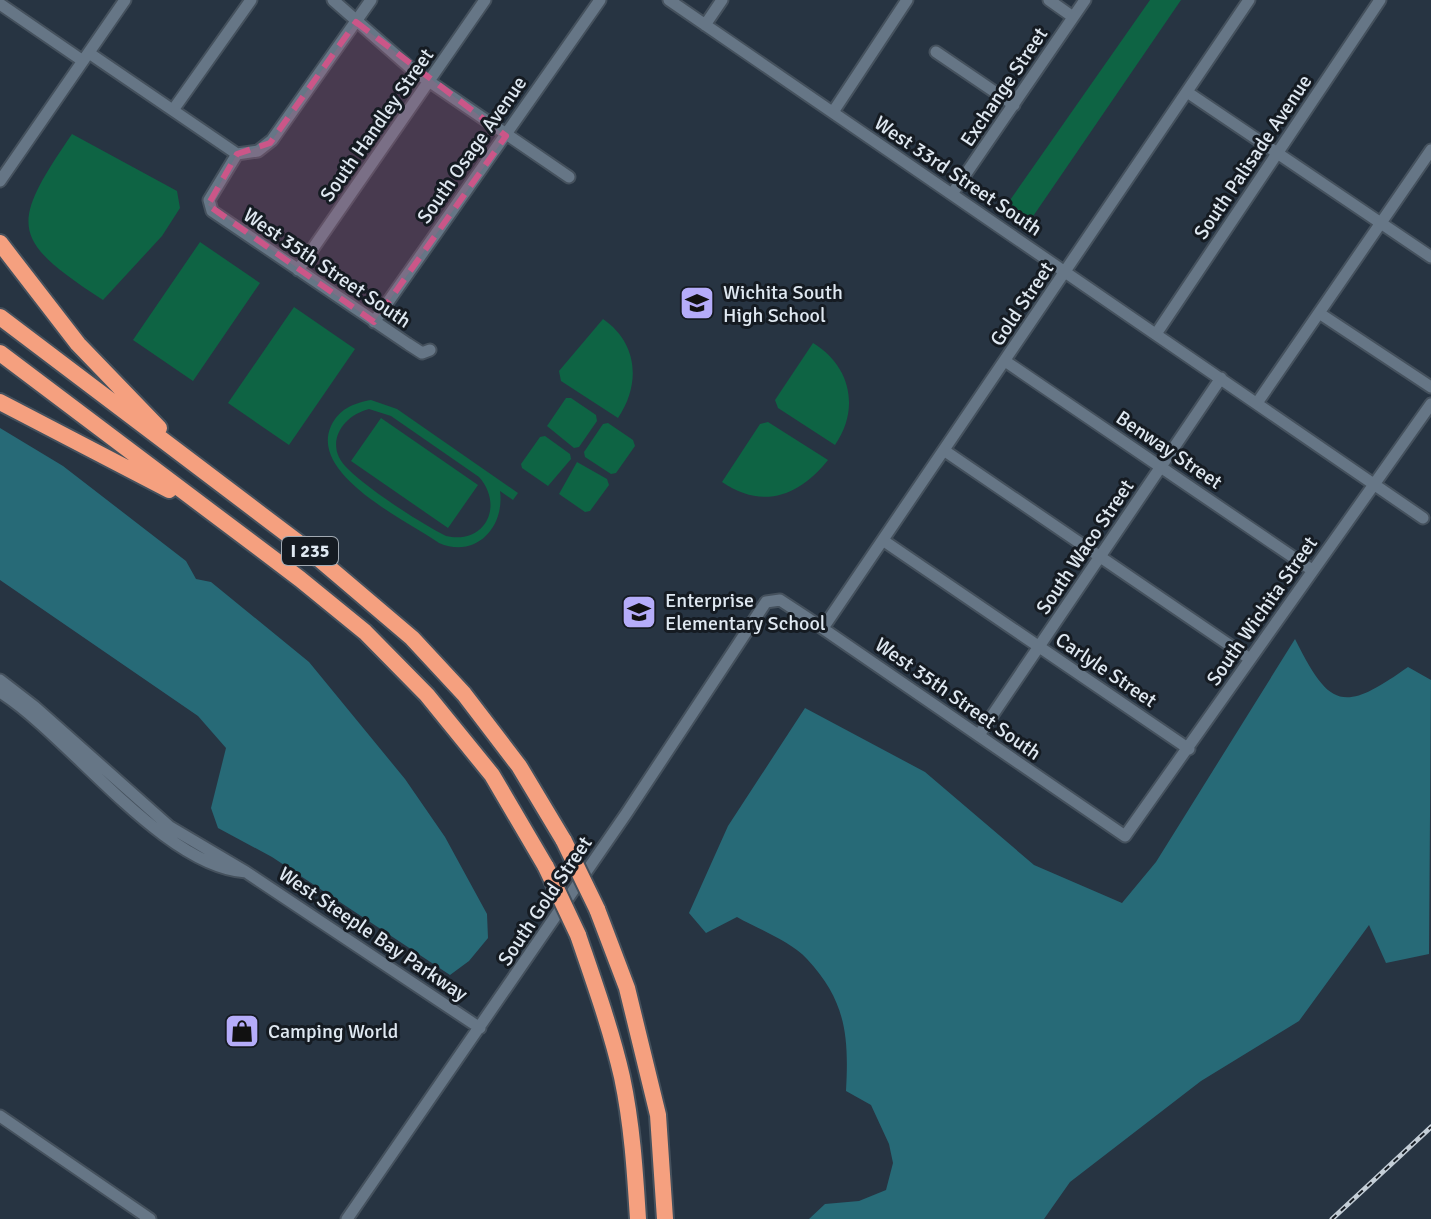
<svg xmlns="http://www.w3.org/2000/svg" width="1431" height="1219" font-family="Signika,sans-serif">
  <rect width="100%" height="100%" fill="#273442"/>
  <!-- green -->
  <path fill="#0e6444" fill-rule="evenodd" d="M1150,0H1181L1025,228L1001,213Z
    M72,134L177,191L180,208L162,236L103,300C9,239 10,225 72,134Z
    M200,242L260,283L193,381L133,340Z
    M294,307L355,349L289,445L228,403Z
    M603,319C638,343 641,384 618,418L561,381L559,371Z
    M813,343C851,366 860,409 835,445L778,408L775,400Z
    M566,398H571L596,415L597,421L579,447L574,448L547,426Z
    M371,400L397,409L518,493L513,500L500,491C505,527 476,559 439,543C406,520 309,475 331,426C339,409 354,403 371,400ZM369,409L391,416L479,477C504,505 486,545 446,536C420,523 368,489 348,469C323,446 341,416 369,409Z
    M381,418L478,485L448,528L351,461Z
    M768,422L828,460C799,496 763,510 722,482L760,424Z
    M608,423L633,440L635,446L616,473L611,474L585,457L584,452L603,424Z
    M545,436L570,454L571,459L548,486L522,468L521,464L540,437Z
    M577,462L607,479L609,485L590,511L585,512L559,494Z"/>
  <!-- water -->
  <path fill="#276a77" d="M0,428L63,466L186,561L196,579L211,582L309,662L405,779L445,837L487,914L488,938L469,961L450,975L272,857L218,828L211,808L226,748L198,716L0,580Z
    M1295,639C1330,709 1343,713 1408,667L1431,680L1429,954L1386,963L1369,925L1299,1021L1201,1081L1070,1182L1044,1219H809L825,1204L859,1201L886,1190L893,1163L889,1144L871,1105L846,1091C849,1036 846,1001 807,959C790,941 758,929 737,917L706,933L689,913L728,826L805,708L925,772L1034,865L1122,903L1156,862Z"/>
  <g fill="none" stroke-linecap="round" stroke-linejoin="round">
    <!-- minor casing -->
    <g stroke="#45515d" stroke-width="15">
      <path id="minor" d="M333,0L414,71L569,177
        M669,0L1423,518
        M1049,0L1073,17
        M0,4L83,61
        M705,25L722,0
        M936,52L1014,105
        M89,53L237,154
        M1187,92L1431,257
        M173,110L251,0
        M833,112L907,0
        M237,154L209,200L212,211L408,344L422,353L430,350
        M237,154L258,151L272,140L371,0
        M0,181L125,0
        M952,194L1085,0
        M298,270L485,0
        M1319,313L1431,387
        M374,322L600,0
        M1156,334L1380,0
        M1005,361L1312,570
        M1257,403L1431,150
        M945,451L1250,659
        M884,541L1189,749
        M823,628L1249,0
        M0,680L35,707L170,827L246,872C163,867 70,736 0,692
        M979,735L1221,378
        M246,872L480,1028
        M0,1116L150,1219
        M347,1219L626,814L766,602L780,600L809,619L1125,836L1431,404"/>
    </g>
    <!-- highway casing -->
    <g stroke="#45515d" stroke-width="20">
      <path id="highway" d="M0,243L78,344L159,428
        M0,317L312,553L412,638L464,694L519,766L564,841
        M0,353L300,579L365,632L427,695L492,775L546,867
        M0,402L169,490
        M597,909L627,988L658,1115L665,1219
        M578,935C594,982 611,1029 622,1077C632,1124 635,1171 638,1219"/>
    </g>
    <!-- minor -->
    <use href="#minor" stroke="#667686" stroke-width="11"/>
    <!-- highway -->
    <use href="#highway" stroke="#f5a07f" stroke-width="16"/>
    <!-- rail casing -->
    <g stroke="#c3cdd6" stroke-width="5">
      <path id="rail" d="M1332,1219L1431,1127"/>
    </g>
    <!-- rail -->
    <use href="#rail" stroke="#151b22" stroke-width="2" stroke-dasharray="6" stroke-linecap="butt"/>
    <!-- highway-bridge casing -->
    <g stroke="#45515d" stroke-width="20" stroke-linecap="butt">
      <path id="highway-bridge" d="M564,841L597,909
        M546,867L578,935"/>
    </g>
    <!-- highway-bridge -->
    <use href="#highway-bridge" stroke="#f5a07f" stroke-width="16"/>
  </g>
  <!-- marked area -->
  <path fill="#cb5688" fill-opacity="0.2" stroke="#cb5688" stroke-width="6" stroke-dasharray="16 10" stroke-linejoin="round" d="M356,22L506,136L374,322L208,205L237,154L270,143Z"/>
  <!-- icons -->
  <defs>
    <g id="school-square" transform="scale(1.8)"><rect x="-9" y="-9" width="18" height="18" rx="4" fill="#b5acf9" stroke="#151b22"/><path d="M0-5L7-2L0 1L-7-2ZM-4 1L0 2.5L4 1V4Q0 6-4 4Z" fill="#111"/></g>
    <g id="shop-square" transform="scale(1.8)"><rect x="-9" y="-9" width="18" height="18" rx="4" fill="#b5acf9" stroke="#151b22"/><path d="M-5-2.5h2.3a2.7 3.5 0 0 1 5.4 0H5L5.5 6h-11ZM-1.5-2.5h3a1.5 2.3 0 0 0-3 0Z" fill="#111"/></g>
  </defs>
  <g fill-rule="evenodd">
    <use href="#school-square" x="697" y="303"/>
    <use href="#school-square" x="639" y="612"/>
    <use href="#shop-square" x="242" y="1031"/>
  </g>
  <g text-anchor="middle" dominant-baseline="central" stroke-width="6" stroke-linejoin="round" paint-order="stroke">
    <!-- shield labels -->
    <rect fill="#151b22" stroke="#a2aab3" stroke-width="2" x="282" y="537" width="56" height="28" rx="6"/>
    <g font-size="18" font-weight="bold" fill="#dfe8f1">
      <text x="310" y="551">I 235</text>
    </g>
    <!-- street labels -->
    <g font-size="20" fill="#dfe8f1" stroke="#151b22">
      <text transform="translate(1004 87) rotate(-56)">Exchange Street</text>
      <text transform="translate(377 125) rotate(-55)">South Handley Street</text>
      <text transform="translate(472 150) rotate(-55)">South Osage Avenue</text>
      <text transform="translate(1253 157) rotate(-56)">South Palisade Avenue</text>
      <text transform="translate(958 176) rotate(34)">West 33rd Street South</text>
      <text transform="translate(327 268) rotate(34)">West 35th Street South</text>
      <text transform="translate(1022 304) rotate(-56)">Gold Street</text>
      <text transform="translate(1169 450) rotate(34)">Benway Street</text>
      <text transform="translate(1085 547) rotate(-56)">South Waco Street</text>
      <text transform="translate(1262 611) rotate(-55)">South Wichita Street</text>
      <text transform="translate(1106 670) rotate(34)">Carlyle Street</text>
      <text transform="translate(958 699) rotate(35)">West 35th Street South</text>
      <text transform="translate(545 901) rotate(-56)">South Gold Street</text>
      <text transform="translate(373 934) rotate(34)">West Steeple Bay Parkway</text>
    </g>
    <!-- poi labels -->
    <g font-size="20" fill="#dfe8f1" stroke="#151b22" text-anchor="start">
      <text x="723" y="292">Wichita South<tspan x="723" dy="23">High School</tspan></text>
      <text x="665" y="600">Enterprise<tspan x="665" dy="23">Elementary School</tspan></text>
      <text x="268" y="1031">Camping World</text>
    </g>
  </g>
</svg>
